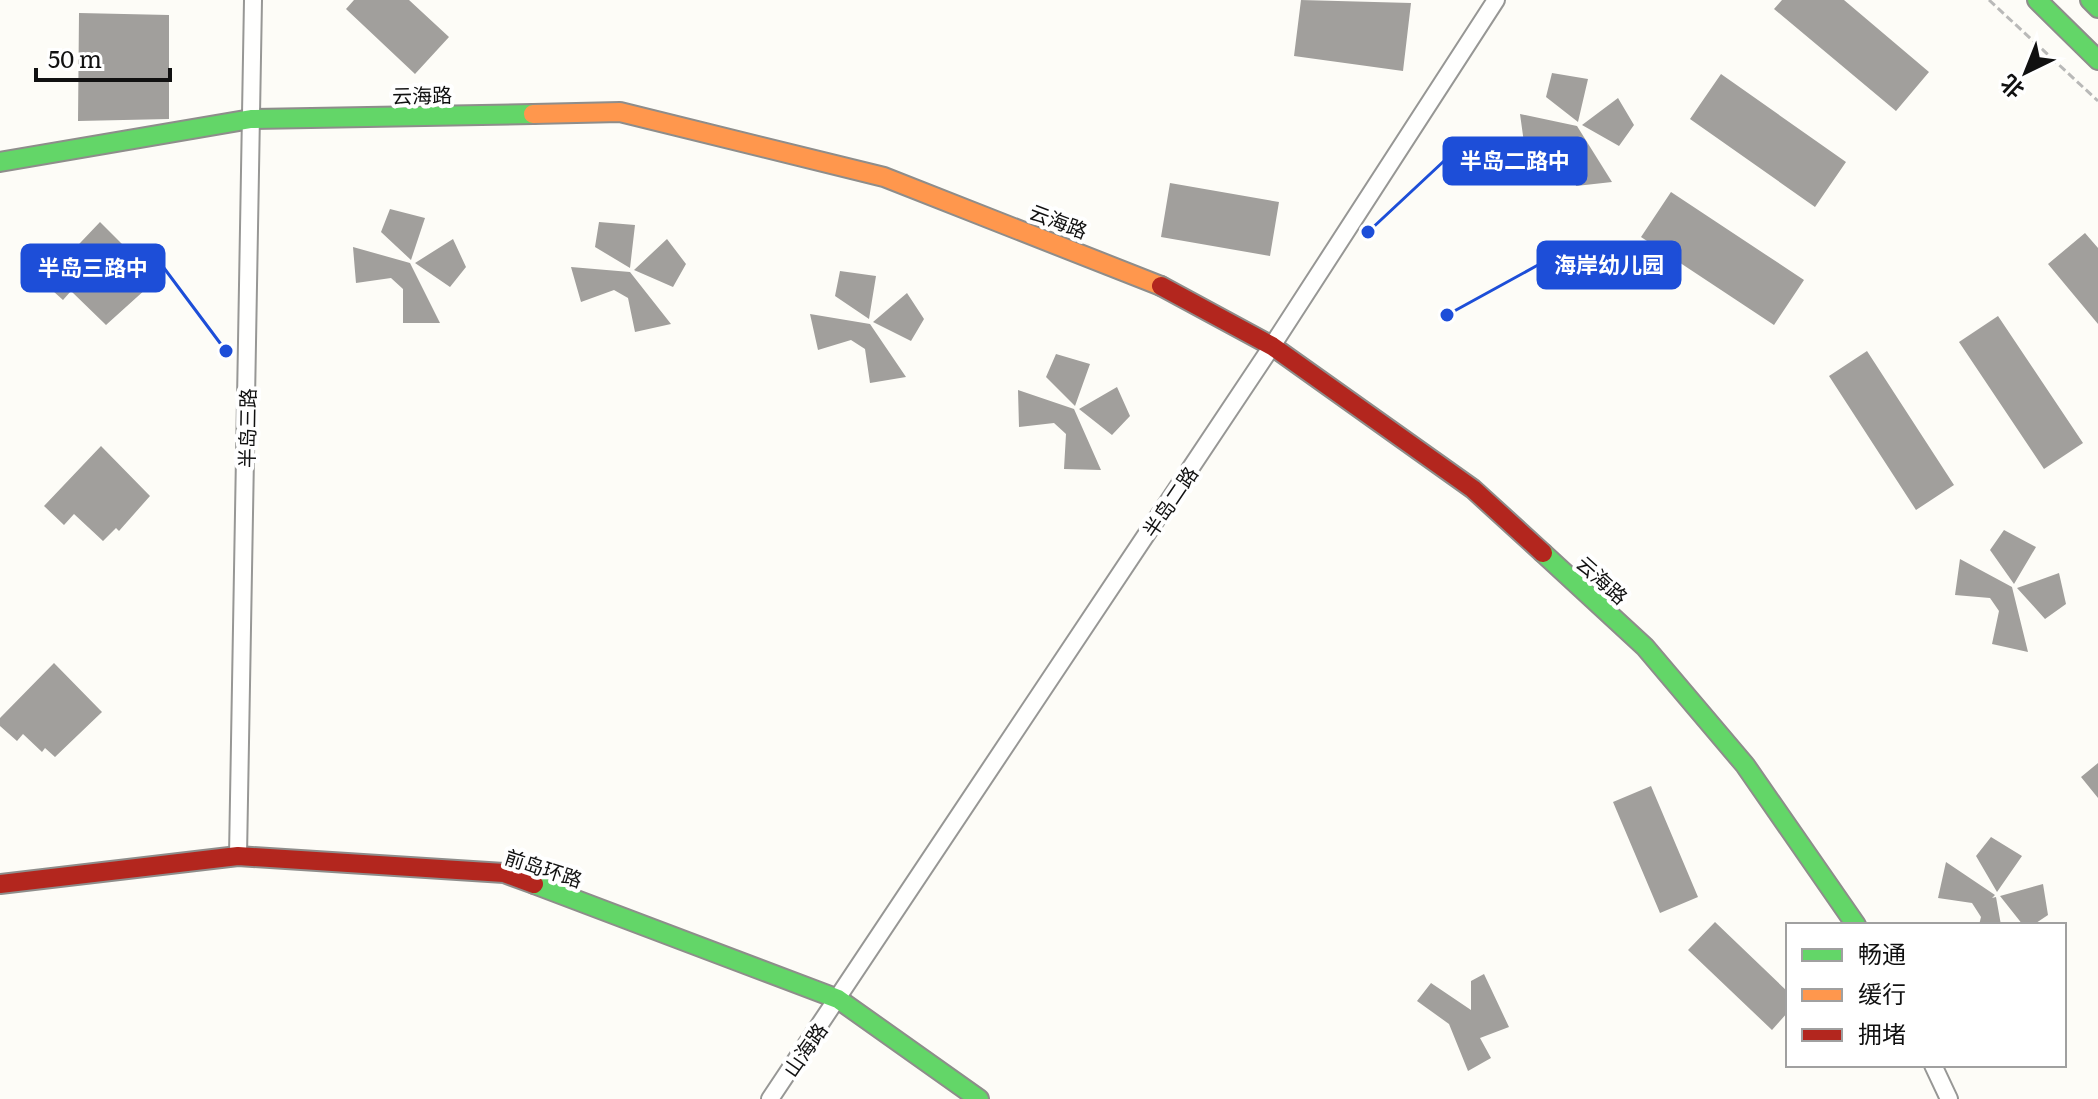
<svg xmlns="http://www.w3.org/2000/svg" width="2098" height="1099" font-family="Literata,'Noto Sans SC',serif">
  <rect width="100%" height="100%" fill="#fdfcf7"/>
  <!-- building -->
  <path fill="#a19f9c" d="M354,0H409L449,37L415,74L346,9Z
    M1301,0L1411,3L1403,71L1294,56Z
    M1782,0H1844L1929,72L1896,111L1774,9Z
    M79,13L169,15V119L78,121Z
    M1552,73L1588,79L1578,122L1546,97Z
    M1721,74L1846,162L1815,207L1690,119Z
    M1618,98L1634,125L1619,146L1582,125Z
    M1520,114L1577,126L1612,182L1576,186L1573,152L1559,142L1525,150Z
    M1170,183L1279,202L1270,256L1161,237Z
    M1671,192L1804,280L1774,325L1641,237Z
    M390,209L425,218L411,260L381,232Z
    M100,222L157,279L106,325L71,291L63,300L43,282Z
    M599,222L635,225L630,268L595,247Z
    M2085,233L2098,248V324L2048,264Z
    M453,239L466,267L450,287L415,263Z
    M667,239L686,264L673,287L634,270Z
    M353,247L410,263L440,323H403V289L391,278L356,283Z
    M571,267L630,272L671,324L635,332L628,298L614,290L581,302Z
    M840,271L876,276L869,319L835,296Z
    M907,293L924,319L911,341L873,322Z
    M810,314L870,324L906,377L870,383L865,349L851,340L818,350Z
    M1998,316L2083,443L2044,469L1959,342Z
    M1867,351L1954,485L1916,510L1829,376Z
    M1056,354L1090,364L1075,406L1046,377Z
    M1117,387L1130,416L1112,435L1079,409Z
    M1018,390L1074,409L1101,470L1064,469L1066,434L1054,423L1019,427Z
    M101,446L150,496L119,531L116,528L103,541L74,514L64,525L44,506Z
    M2004,530L2036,547L2014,584L1990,550Z
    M1960,559L2012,587L2028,652L1992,644L1999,611L1990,598L1955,595Z
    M2059,573L2066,604L2045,619L2017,588Z
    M54,663L102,712L55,757L45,748L42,752L23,734L17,741L0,726V718Z
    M2098,763V798L2081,777Z
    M1651,786L1698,897L1660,913L1613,802Z
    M1991,837L2022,856L1997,892L1976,856Z
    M1946,862L1995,895L1992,898L1996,897L2001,925H1979L1981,917L1972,903L1938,898Z
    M2043,884L2048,915L2033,925H2023L2000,896Z
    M1715,922L1788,992V1012L1772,1030L1688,950Z
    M1484,974L1509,1027L1480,1038L1491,1058L1468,1071L1449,1024L1417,1001L1431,983L1471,1010V981Z"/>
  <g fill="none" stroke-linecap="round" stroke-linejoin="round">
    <!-- street casing -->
    <g stroke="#979795" stroke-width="20">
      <path id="street" d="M238,856L253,0
        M1933,1065L1949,1099
        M770,1099L1272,346L1496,0"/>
    </g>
    <!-- fast casing -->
    <g stroke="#8e8d8b" stroke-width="22">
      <path id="fast" d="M2037,0L2098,60
        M2090,0L2098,8
        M0,162L251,119L533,114
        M1543,553L1645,647L1745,765L1856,925
        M534,884L838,999L979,1099"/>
    </g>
    <!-- slow casing -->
    <g stroke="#8e8d8b" stroke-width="22">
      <path id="slow" d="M533,114L620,112L884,177L1161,286"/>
    </g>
    <!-- jam casing -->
    <g stroke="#8e8d8b" stroke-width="22">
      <path id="jam" d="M1161,286L1272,346L1473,489L1543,553
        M0,884L238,856L504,873L534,884"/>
    </g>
    <!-- path -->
    <path stroke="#b9b9b8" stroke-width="3" stroke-dasharray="8 4" stroke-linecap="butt" d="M1989,0L2098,101"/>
    <!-- street -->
    <use href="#street" stroke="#fffffe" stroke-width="16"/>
    <!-- fast -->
    <use href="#fast" stroke="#63d668" stroke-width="18"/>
    <!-- slow -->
    <use href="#slow" stroke="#ff974d" stroke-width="18"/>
    <!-- jam -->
    <use href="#jam" stroke="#b3261e" stroke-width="18"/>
  </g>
  <g text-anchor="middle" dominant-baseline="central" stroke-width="8" stroke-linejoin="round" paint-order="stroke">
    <!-- street labels -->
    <g font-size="20" fill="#111" stroke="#fff">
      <text transform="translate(422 94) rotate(-1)">云海路</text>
      <text transform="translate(1059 220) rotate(21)">云海路</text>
      <text transform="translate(246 428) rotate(-89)">半岛三路</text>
      <text transform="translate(1169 501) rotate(-56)">半岛二路</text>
      <text transform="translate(1603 579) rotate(42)">云海路</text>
      <text transform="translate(544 867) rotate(18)">前岛环路</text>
      <text transform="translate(804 1049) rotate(-55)">山海路</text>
    </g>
  </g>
  <!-- callouts -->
  <path fill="none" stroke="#1d4ed8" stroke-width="3" d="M1368 232L1444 161M1447 315L1538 265M226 351L164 268"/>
  <g fill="#1d4ed8" stroke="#fff" stroke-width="3">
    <circle cx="1368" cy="232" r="8"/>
    <circle cx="1447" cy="315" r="8"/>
    <circle cx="226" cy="351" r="8"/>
  </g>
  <g fill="#1d4ed8" stroke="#1d4ed8" stroke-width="3">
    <rect x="1444" y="138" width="142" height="46" rx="8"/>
    <rect x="1538" y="242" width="142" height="46" rx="8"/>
    <rect x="22" y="245" width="142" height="46" rx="8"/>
  </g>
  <g font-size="22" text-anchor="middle" font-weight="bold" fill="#fff">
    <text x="1515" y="169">半岛二路中</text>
    <text x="1609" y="273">海岸幼儿园</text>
    <text x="93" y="276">半岛三路中</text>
  </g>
  <!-- legend -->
  <rect x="1786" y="923" width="280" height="144" fill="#ffffff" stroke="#a0a0a0" stroke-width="2"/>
  <rect x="1802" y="949" width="40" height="12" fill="#63d668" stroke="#a0a0a0" stroke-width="2"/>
  <text x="1858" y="963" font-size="24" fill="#111111">畅通</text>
  <rect x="1802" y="989" width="40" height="12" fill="#ff974d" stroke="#a0a0a0" stroke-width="2"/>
  <text x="1858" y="1003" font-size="24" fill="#111111">缓行</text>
  <rect x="1802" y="1029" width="40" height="12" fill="#b3261e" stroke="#a0a0a0" stroke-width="2"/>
  <text x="1858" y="1043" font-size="24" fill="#111111">拥堵</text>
  <!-- north arrow -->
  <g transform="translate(2026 72) rotate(223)" stroke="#ffffff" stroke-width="6" paint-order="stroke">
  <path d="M0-6L14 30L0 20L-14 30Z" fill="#111111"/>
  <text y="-12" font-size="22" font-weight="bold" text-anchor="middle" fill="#111111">北</text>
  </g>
  <!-- scale -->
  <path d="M36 68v12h134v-12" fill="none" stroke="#111111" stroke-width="4"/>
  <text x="48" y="68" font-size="24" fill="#111111" stroke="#ffffff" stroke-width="6" paint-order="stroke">50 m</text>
</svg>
